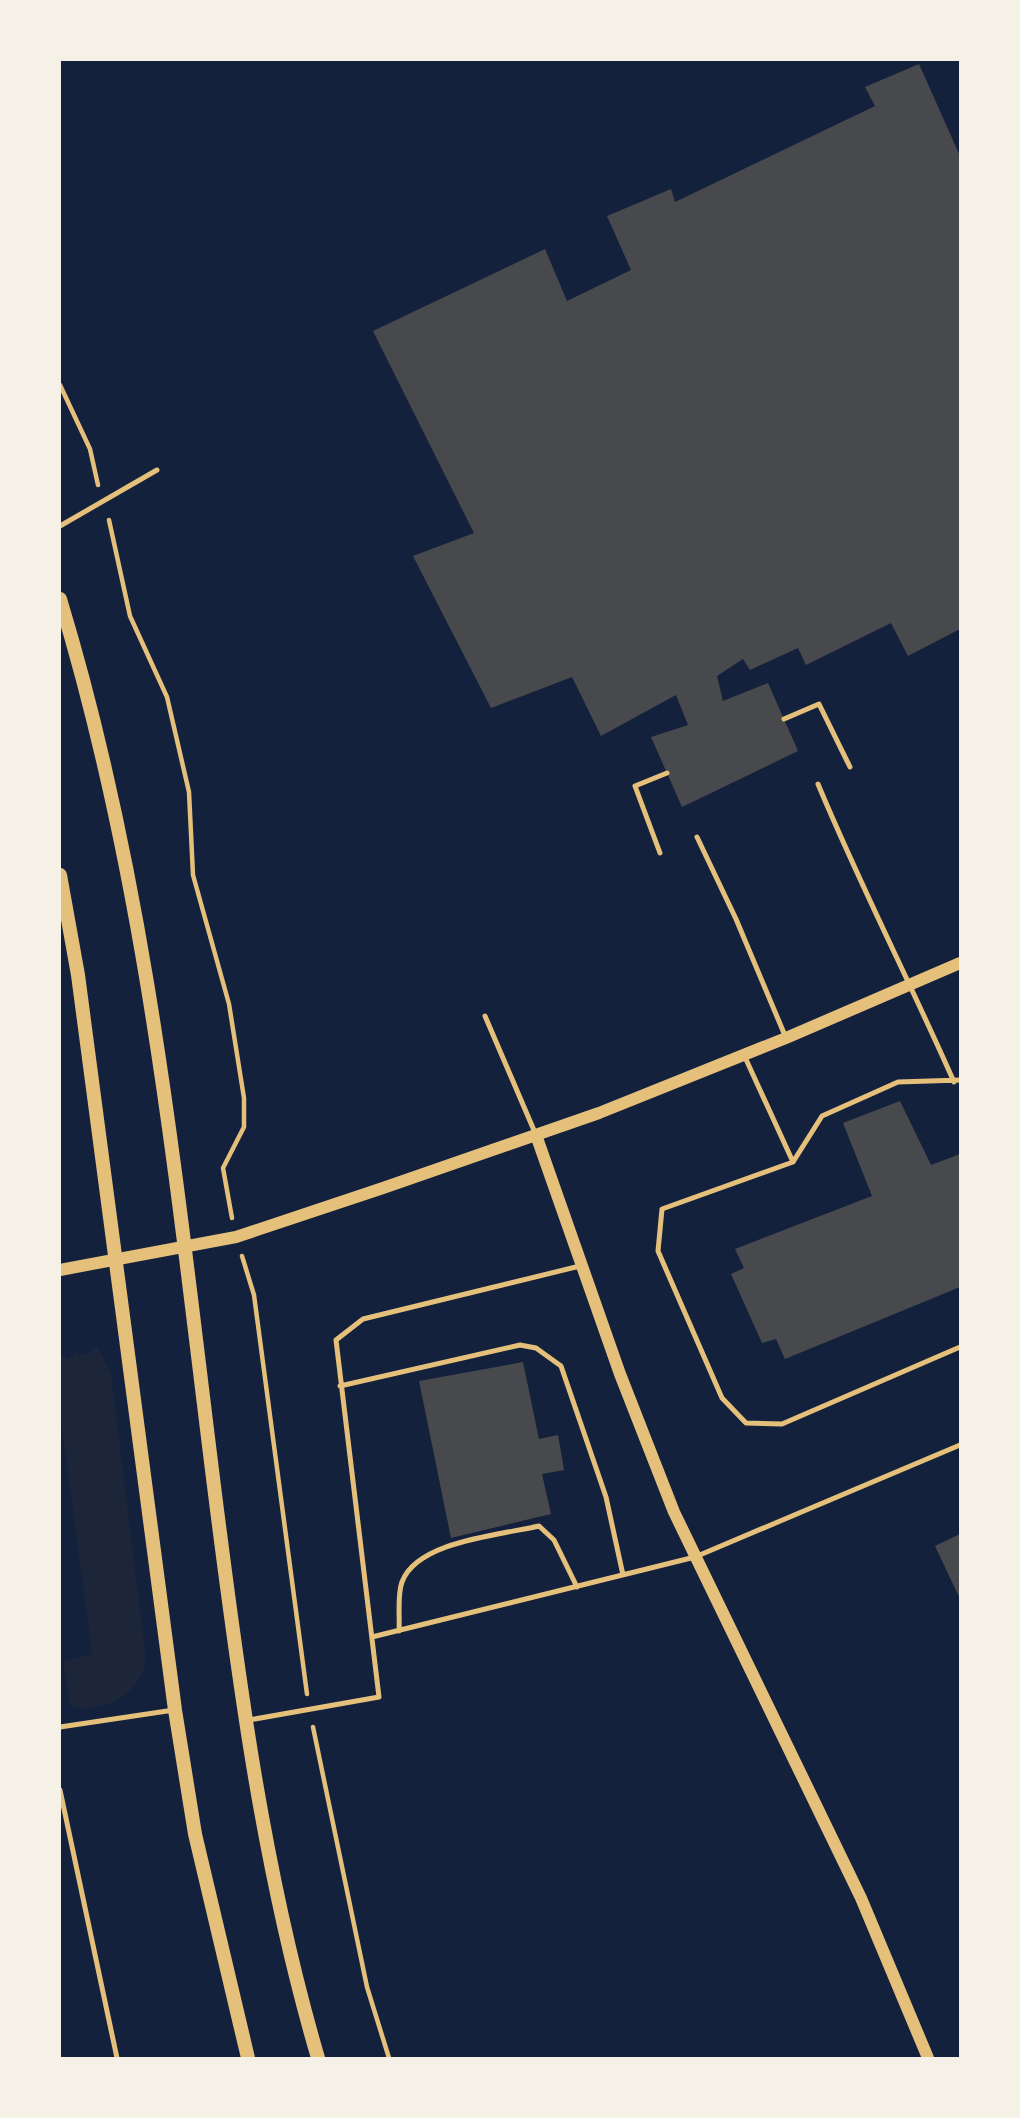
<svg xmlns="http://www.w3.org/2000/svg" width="1020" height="2118" font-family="'DM Sans',sans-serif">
  <rect width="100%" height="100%" fill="#14213d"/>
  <!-- green -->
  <path fill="#1d2539" d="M97,1346L111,1374L146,1658C141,1690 120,1703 91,1708C82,1709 77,1710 70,1704L63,1662L92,1654L60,1412V1353L69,1360L76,1351L83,1356Z"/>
  <!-- building -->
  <path fill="#48494c" d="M919,64L960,156V629L908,656L891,623L806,665L798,648L750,670L743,659L717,676L723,701L768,683L798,751L682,807L651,737L688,725L676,695L601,736L572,677L491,708L413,556L474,533L373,331L545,249L567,301L631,270L607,216L671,189L675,202L875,106L865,87Z
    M900,1101L931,1165L960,1154V1287L785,1359L776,1339L762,1343L731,1274L744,1268L735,1249L872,1196L843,1123Z
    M523,1362L539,1439L558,1435L564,1470L542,1474L551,1514L451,1538L419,1381Z
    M960,1534V1599L935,1546Z"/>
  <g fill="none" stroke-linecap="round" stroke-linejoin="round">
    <!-- path -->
    <path stroke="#e5c07b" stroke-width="4.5" d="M60,385L90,449L98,485
      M109,520L130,616L167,697L189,792L193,875L229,1004L244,1098V1127L223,1168L232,1218
      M242,1256L254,1295L307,1694
      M313,1727L367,1987L389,2058"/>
    <!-- service -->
    <path stroke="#e5c07b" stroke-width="5" d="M60,526L157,470
      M784,719L819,704L850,767
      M818,784C860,885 910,982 954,1082
      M697,837L736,919L786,1038
      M660,853L635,786L667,773
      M485,1016L536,1135
      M744,1055L793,1162
      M960,1080L898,1082L822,1116L793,1162L662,1209L658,1251L722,1398L746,1423L782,1424L960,1347
      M340,1386L520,1345L536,1348L561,1366L606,1497L623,1575
      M399,1631C400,1616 397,1595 402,1582C417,1541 501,1535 539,1526L554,1540L577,1587
      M372,1637L695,1557L960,1445
      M249,1720L379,1697L336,1340L363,1319L580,1266
      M60,1727L174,1710
      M60,1790L117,2058"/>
    <!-- tertiary -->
    <path stroke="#e5c07b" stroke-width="12" d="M536,1135L620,1374L674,1512L861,1898L928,2058
      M60,1270L236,1237L383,1188L599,1113L786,1038L960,963"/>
    <!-- secondary -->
    <path stroke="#e5c07b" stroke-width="14" d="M60,599C149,892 177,1192 215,1494C239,1684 264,1874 318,2058
      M60,875L78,975L175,1710L195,1834L248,2058"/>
  </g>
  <!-- border -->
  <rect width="1020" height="2118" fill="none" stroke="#f6f1e7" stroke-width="122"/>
</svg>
